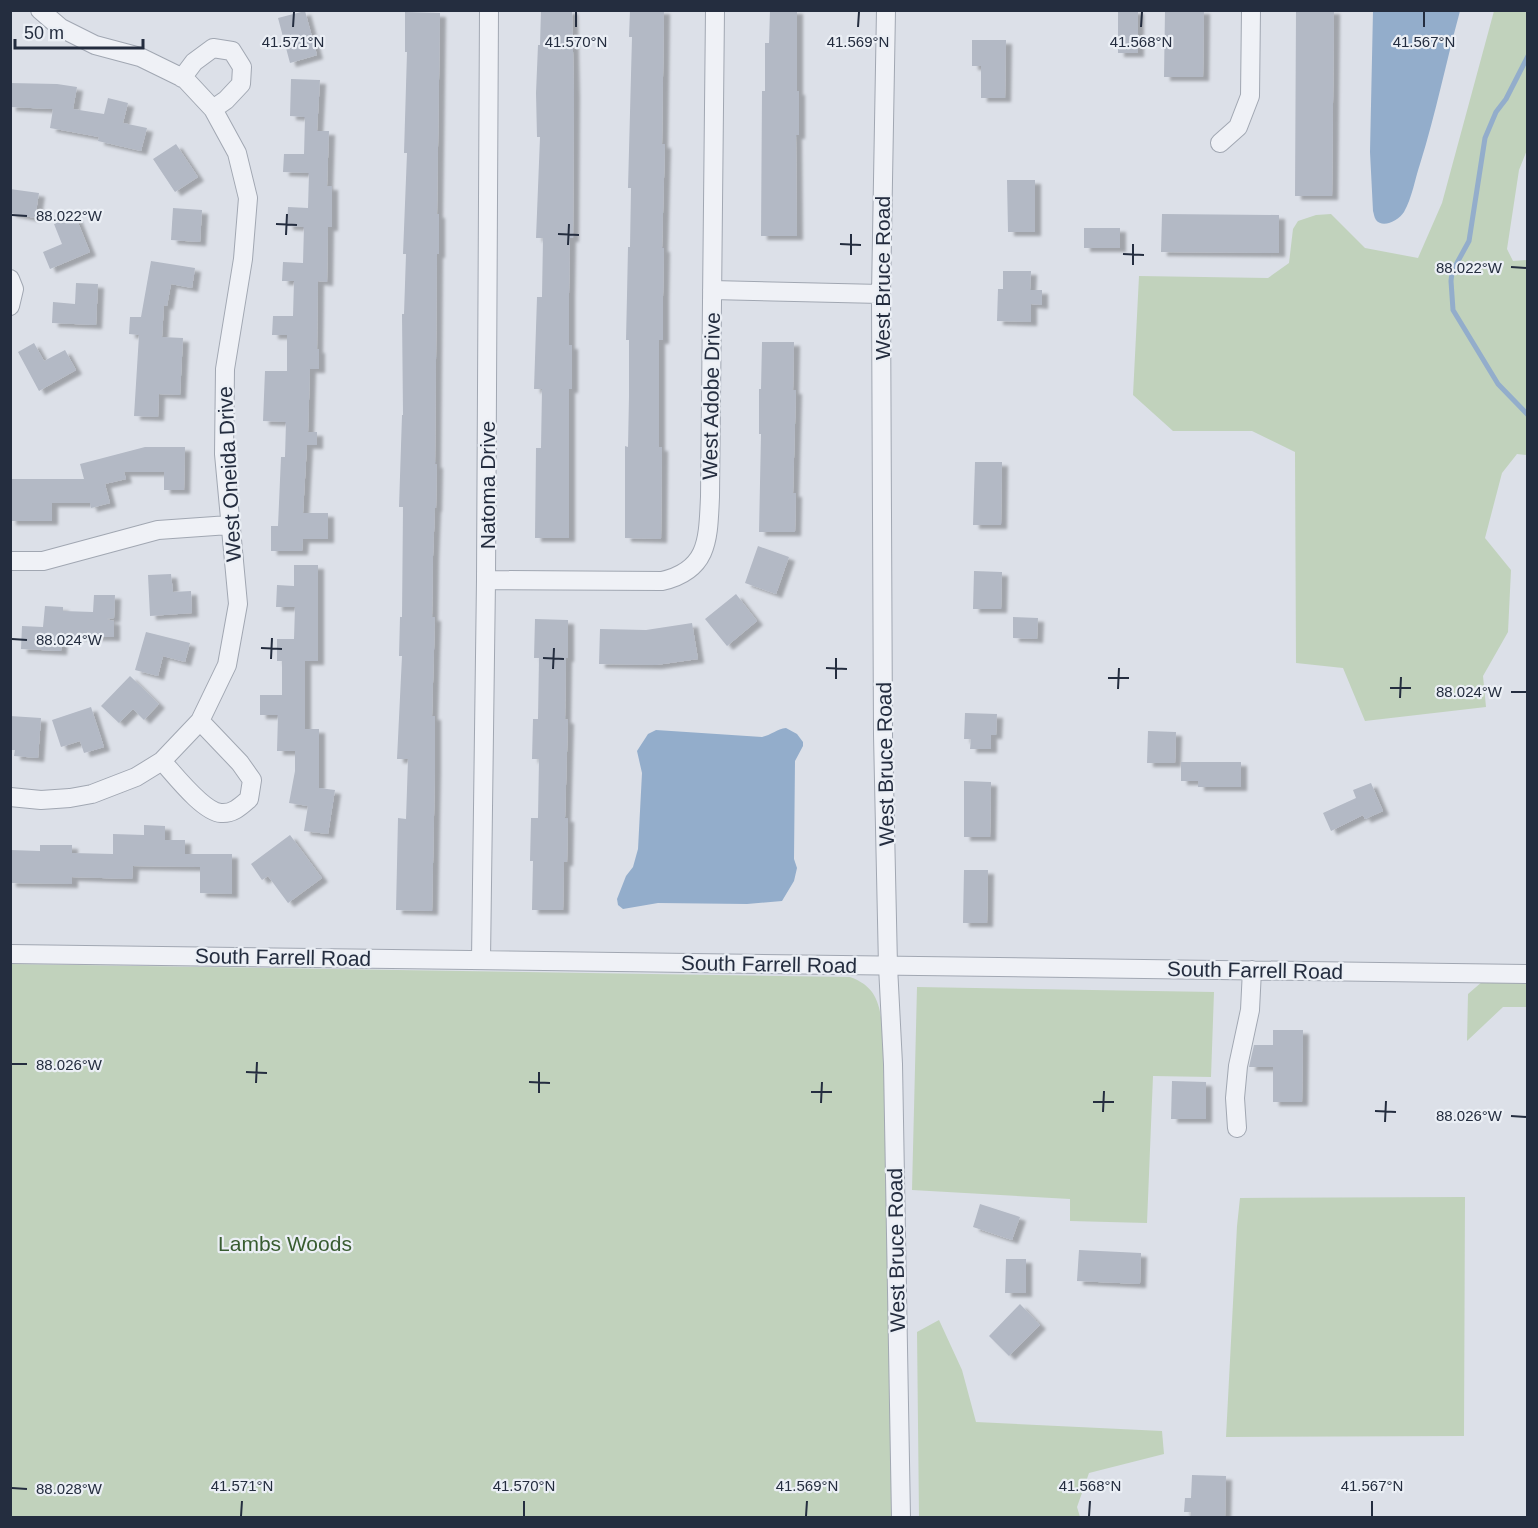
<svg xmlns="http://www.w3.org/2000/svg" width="1538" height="1528" font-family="Arial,sans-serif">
  <defs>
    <filter id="shadow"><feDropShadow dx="6" dy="4" stdDeviation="1.5" flood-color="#0004"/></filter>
  </defs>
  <rect width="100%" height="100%" fill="#dce0e8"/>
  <!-- green -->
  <path fill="#c1d2bc" d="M1494,11H1528L1527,150L1519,170L1507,249L1513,261L1527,260V455L1517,454L1502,473L1485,538L1511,570L1508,632L1483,676L1486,707L1365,721L1343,668L1296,663L1295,452L1252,431H1173L1133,395L1139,276L1268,278L1289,263L1293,229L1298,221L1316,215L1331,214L1365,248L1418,258L1442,203Z
    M11,964L850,977C878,987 880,1006 883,1033L892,1517L11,1518Z
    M1483,981L1527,982V1007H1503L1467,1041L1468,994Z
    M917,987L1214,992L1211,1077L1153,1076L1147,1223L1070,1221V1199L912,1190Z
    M1465,1197L1464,1436L1226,1437L1237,1226L1240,1198Z
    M939,1320L962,1370L976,1422L1162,1431L1164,1454L1089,1473L1077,1507L1080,1517H919L917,1332Z"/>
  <!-- water -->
  <path fill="#93adcb" d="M1373,11H1460C1446,62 1436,113 1420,164C1415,179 1412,198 1404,212C1399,220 1383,229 1376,220C1374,217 1374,214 1373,211L1370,152Z
    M786,728L797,734L803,742V746L795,761L794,859L797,868L794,881L782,901L747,904L658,903L623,909L618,905L617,899L626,876L633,867L638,849L642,773L637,751L648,734L656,730L762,737C771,735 777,729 786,728Z"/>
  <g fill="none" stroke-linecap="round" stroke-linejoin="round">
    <!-- stream -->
    <path stroke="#93adcb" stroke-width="5" d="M1528,56L1506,99L1496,112L1485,138L1469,241L1452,272L1451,281L1453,310L1498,384L1528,415"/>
  </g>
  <!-- building -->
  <path fill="#b3b9c5" filter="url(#shadow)" d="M541,10H572L574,93L573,238H570L569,293V345H572V389H569V538H535L536,448H541L542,389H534L537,297H542L543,238H536L540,137H537L536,93L538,45H540Z
    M630,10H664L662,144H665L662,248H664L663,296V340H659V447H662L661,539L625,538V446L628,447L629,396V340H626L627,295L628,247H630L631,188H628L632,37H629Z
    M770,10H797V91H799V135H796L797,236H761L762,91H765V43H769Z
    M1118,10H1138V53H1118Z
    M1165,10H1204L1203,77H1164Z
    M1296,10H1334L1332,196H1295Z
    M305,11L317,55L290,63L278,18Z
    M405,12L440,13L437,214H439V254H437L435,464H437L436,508H435L433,556L432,617H435L432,716H435V769L432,911L396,910L398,818L406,819L408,759H397L402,656H399L400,617H402L403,507H399L402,415H403L402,314H404L406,254H403L407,153H404L407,52H405Z
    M972,40H1006L1005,98H981V66H972Z
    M291,79L320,80L317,131H329L327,186H332V227H328L327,282L318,281L317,349H319V369H310L308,432H317V445H307L303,513H328V539H303L302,551H271V526H278L281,457H285L286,422L263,421L265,371H287V335H272L273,316H293L294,281H282L283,262L303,263L304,227L287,226L288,207L308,208L309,173L283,172L284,154H304L305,117L290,116Z
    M10,83L57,84L77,87L73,109L104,114L108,98L128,103L123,123L147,128L141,151L98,141L99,137L50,128L53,109L10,107Z
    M176,144L198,177L175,192L153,159Z
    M1007,180H1035V232H1008Z
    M10,189L39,193L35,218L10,213Z
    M173,208L202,210L200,242L171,240Z
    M1162,214L1279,215V253L1161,252Z
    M75,215L90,252L50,269L43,252L62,244L54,224Z
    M1084,228H1120V248H1084Z
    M151,261L195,268L192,288L171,284L167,306L164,305L162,337L183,338L180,395L159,394L158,417L134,416L139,335L129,334L130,317H141Z
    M1003,271H1031L1030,290H1042V305L1031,304V322L997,321L998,289H1003Z
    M76,283L98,284L96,325L52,323L53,302L75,304Z
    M762,342H794L793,390H796L793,493H796L795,532H759L761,434H759V389H761Z
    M34,343L44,361L65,350L76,370L39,391L18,352Z
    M145,447H185L184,490H164V472H124L126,479L105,484L110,503L91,508L90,503H52V521H10V479H84L80,464Z
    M975,462H1002L1001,525H973Z
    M758,546L789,557L776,594L745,583Z
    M294,565H318V661H305V729H319V788L335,790L328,834L304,831L308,806L289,803L295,771V751H277L278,715H260V695H282V661H277V639H294L295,607H276L277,585L294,586Z
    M974,571L1002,572L1001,609H973Z
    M171,574L173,592L191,591L192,613L150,616L148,575Z
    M736,594L757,621L727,646L705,619Z
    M94,595H115L114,618L106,619L114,621V637L62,636L61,651L21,649L22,626L43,627L45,606L63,607V611L93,612Z
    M1013,617L1038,618L1037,639L1013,638Z
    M535,619L568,620V658H566L565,719L568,720L565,818H568L567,862H564L563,910H532L533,861H530L531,818H538L539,759H532L533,719H538L539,658H534Z
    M692,623L698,659L656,665L599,664L600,629L646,630Z
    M146,632L190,643L185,662L163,656L158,676L135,670Z
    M130,676L159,704L144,720L133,709L119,723L101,706Z
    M91,707L104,747L84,753L80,741L61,747L52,720Z
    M965,713L997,714L996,735H991V749H970L971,739H964Z
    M10,716L41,718L38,758L14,756L15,750H10Z
    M1148,731L1176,732L1175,763H1147Z
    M1181,762H1241V787H1198V781H1181Z
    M964,781L991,782L990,837H964Z
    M1371,783L1383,811L1365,819L1363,815L1331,831L1323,813L1356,798L1353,790Z
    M144,825L165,826V840H185V854H232V894L200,893V867L133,866L132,879L72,877V884L10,883V850L40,851V845H72V853L113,854V834L144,835Z
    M290,835L322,878L288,903L268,876L262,880L251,864Z
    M964,870H988L987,923H963Z
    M1273,1030H1303L1302,1102H1273V1067H1249L1254,1045H1273Z
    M1172,1081L1206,1082V1119H1171Z
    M980,1204L1020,1217L1012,1240L973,1227Z
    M1079,1250L1141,1253L1140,1284L1077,1281Z
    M1006,1259H1026V1293H1005Z
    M1020,1304L1040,1325L1009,1356L989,1336Z
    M1192,1475L1226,1476L1225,1518H1190L1191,1512H1184L1185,1498H1191Z"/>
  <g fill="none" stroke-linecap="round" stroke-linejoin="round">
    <!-- minor casing -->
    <g stroke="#a1a7b2" stroke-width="20">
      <path id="minor" d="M886,10L881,294L883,735L888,966L893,1064L901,1518
        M182,78L194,62L213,48L232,51L242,67L241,84L226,100L213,109
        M1220,143L1238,127L1250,96L1251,10
        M10,279L14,289L10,306
        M712,290L881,294
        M10,561H43L158,530L229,525
        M486,580L662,581C709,570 708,539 710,497L715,10
        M162,761C174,774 203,812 221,813C233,814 241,806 249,799L252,780L240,763L200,721
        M10,797L41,800L70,798L92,794L136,777L162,761L200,721L227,665L238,604L224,454L225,369L243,259L248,198L237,153L213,109L185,79L140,57L95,45L61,28L40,10
        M10,954L1528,974
        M481,960L486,580L489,10
        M1237,1128L1235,1098L1238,1066L1250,1010L1252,970"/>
    </g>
    <!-- minor -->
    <use href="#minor" stroke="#eff1f6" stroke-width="18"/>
  </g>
  <!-- ticks -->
  <path fill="none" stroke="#242d3f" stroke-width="2" d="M293,27L294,12M576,27V12M858,27L859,12M1141,27L1142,12M1424,27V12M12,215L27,216M276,224L297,225M558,234L579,235M286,235L287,214M840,244L861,245M568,245L569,224M1123,254L1144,255M851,255V234M1133,265V244M1511,267L1526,268M12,639L27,640M261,648L282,649M543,658L564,659M271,659L272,638M826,668L847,669M553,669L554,648M1108,678H1129M836,679V658M1390,688H1411M1118,689L1119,668M1511,692H1526M1400,698L1401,677M12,1064H27M246,1072L267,1073M529,1082L550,1083M256,1083L257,1062M811,1092H832M539,1093V1072M1093,1102H1114M821,1103L822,1082M1375,1111L1396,1112M1103,1112L1104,1091M1511,1116L1526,1117M1385,1122L1386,1101M12,1488L27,1489M241,1516L242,1501M524,1516V1501M806,1516L807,1501M1089,1516L1090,1501M1372,1516V1501"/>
  <g text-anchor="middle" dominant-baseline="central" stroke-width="4.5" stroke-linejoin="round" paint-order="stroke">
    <!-- street labels -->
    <g font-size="21" fill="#242d3f" stroke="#ebeff5">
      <text transform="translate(882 278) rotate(-90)">West Bruce Road</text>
      <text transform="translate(711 396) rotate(-89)">West Adobe Drive</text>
      <text transform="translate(229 474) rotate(-93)">West Oneida Drive</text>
      <text transform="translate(487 485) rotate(-90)">Natoma Drive</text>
      <text transform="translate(885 764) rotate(-91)">West Bruce Road</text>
      <text transform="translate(283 957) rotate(1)">South Farrell Road</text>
      <text transform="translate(769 964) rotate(1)">South Farrell Road</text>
      <text transform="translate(1255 970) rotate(1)">South Farrell Road</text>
      <text transform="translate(896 1250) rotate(-91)">West Bruce Road</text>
    </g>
    <!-- park labels -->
    <g font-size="21" fill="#385c30" stroke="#ebeff5">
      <text x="285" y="1243">Lambs Woods</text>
    </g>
  </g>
  <g font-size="15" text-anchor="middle" fill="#242d3f" stroke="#ebeff5" stroke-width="4.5" stroke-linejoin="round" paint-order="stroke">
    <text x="293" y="47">41.571°N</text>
    <text x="576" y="47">41.570°N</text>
    <text x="858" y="47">41.569°N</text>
    <text x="1141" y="47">41.568°N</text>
    <text x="1424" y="47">41.567°N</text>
    <text x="69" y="221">88.022°W</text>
    <text x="1469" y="273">88.022°W</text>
    <text x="69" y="645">88.024°W</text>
    <text x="1469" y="697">88.024°W</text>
    <text x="69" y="1070">88.026°W</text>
    <text x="1469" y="1121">88.026°W</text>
    <text x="242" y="1491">41.571°N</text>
    <text x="524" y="1491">41.570°N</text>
    <text x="807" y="1491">41.569°N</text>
    <text x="1090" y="1491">41.568°N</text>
    <text x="1372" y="1491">41.567°N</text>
    <text x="69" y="1494">88.028°W</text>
  </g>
  <!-- border -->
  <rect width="1538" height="1528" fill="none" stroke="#242d3f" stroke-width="24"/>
  <!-- scale -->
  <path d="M15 39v9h128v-9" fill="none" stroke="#242d3f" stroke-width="3"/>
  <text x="24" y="39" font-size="18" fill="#242d3f" stroke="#ebeff5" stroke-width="4.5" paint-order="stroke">50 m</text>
</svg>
